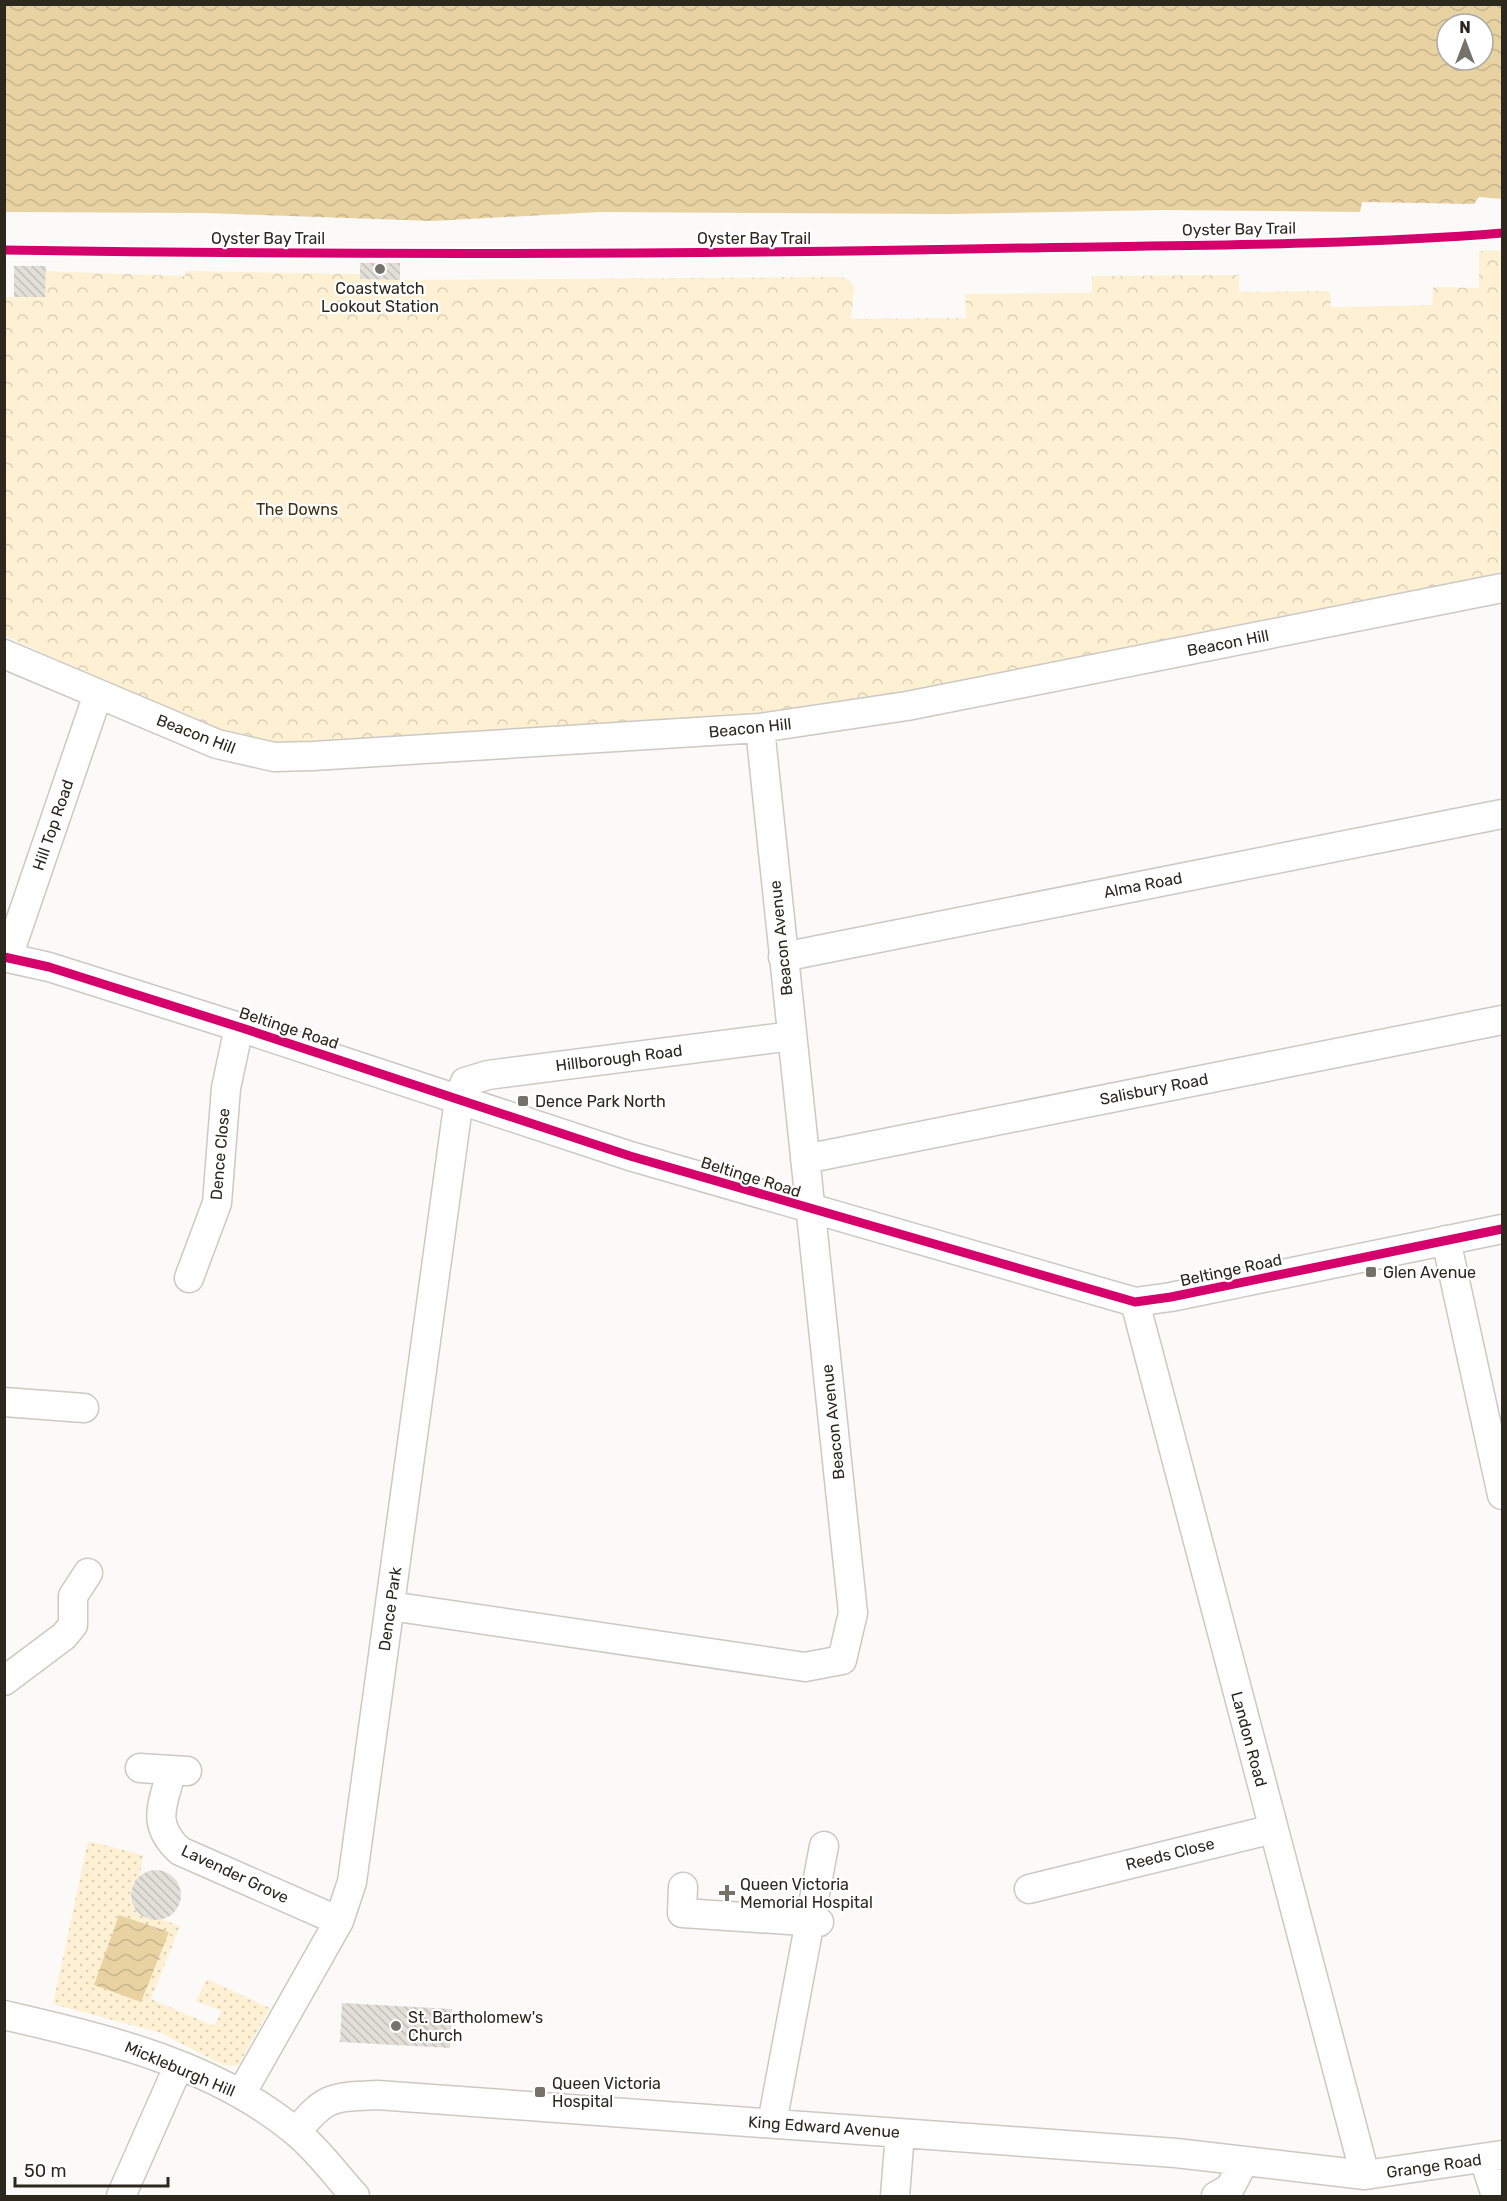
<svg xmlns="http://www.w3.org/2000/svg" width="1507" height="2201" font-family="Rubik,sans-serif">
  <defs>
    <pattern id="grass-dots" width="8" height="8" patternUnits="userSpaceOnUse" patternTransform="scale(1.5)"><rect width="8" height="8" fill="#fef0d3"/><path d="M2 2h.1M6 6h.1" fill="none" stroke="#daceb5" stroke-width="1.8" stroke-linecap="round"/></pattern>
    <pattern id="park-crowns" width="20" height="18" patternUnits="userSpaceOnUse" patternTransform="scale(1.5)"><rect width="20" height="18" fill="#fef0d3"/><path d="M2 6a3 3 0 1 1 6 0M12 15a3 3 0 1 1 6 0" fill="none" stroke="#daceb5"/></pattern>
    <pattern id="water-waves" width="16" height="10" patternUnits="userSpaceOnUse" patternTransform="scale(1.5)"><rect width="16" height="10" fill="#e8d2a2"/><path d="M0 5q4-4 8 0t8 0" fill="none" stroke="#c7b48b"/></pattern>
    <pattern id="building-back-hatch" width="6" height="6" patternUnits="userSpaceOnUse" patternTransform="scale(1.5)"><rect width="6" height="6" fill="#e2dfd9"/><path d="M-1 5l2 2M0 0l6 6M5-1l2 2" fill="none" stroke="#c2bfba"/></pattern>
  </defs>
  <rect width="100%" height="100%" fill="#fcfaf8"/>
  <!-- grass -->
  <path fill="url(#grass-dots)" d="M88,1841L143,1855L140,1875L132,1885L130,1897L134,1909L144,1918L163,1920L180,1926L151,1999L214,2026L222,2011L196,2001L207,1979L270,2008L238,2066L223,2065L161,2033L53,2004Z"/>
  <!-- park -->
  <path fill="url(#park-crowns)" d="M1502,250V576L914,692L742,719L279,744L223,734L5,636V297H45L46,271L185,276L186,271L360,274V279L400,280L841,277L849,280L854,287L851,319L966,318L965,294L1092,293V276L1239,275V292L1330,291L1331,307L1432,305L1433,287L1479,288V251Z"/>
  <!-- water -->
  <path fill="url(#water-waves)" fill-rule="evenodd" d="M5,4L1502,5V199L1479,197L1474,204L1362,202L1360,212L1163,210L952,214L600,212L432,221L204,213L5,212ZM1447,24H1483V60H1447Z
    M119,1915L169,1932L141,2002L94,1985Z"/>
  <!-- building -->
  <path fill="url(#building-back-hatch)" d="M360,263H400V280L360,279Z
    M14,266H46L45,297H14Z
    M131 1895a25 25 0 1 1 50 0a25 25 0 1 1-50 0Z
    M342,2003L452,2009L450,2048L340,2042Z"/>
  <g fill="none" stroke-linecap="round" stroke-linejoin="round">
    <!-- minor casing -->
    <g stroke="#ccc9c3" stroke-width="31">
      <path id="minor" d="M4,654L217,744L274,757L313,756L760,728L907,706L1502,588
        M4,957L49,967L239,1027L630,1156L1135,1302L1171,1297L1502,1229
        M8,957L98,694
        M783,957L1502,814
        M805,1159L1502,1020
        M1446,1240L1502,1495
        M189,1278L217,1203L226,1088L239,1027
        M1135,1302L1365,2175
        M4,1402L84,1408
        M390,1606L805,1667L842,1660L853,1613L760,728
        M4,1681L64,1636L73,1625V1596L88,1573
        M140,1768L187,1771
        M172,1770C163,1804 150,1824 180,1851L339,1921
        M683,1887L682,1913L819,1922
        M1029,1889L1273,1829
        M4,2015C106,2039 213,2063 296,2132C318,2150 336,2175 355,2196
        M241,2094L339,1921L352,1882L459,1099L465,1082L488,1075L792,1036
        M772,2123L824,1846
        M296,2132C326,2096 331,2097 377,2095L1176,2153L1365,2175L1502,2155
        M1484,2159L1496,2196
        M121,2196L179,2065
        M895,2196L900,2133
        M1216,2196L1230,2188L1244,2161"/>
    </g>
    <!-- minor -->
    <use href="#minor" stroke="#fffefe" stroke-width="28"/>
    <!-- cycleway casing -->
    <g stroke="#fff" stroke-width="13">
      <path id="cycleway" d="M4,250C343,255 682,255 1021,248C1181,245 1343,246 1502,233
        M4,957L49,967L239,1027L630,1156L1135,1302L1171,1297L1502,1229"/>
    </g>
    <!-- cycleway -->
    <use href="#cycleway" stroke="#d6006c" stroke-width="9"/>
  </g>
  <!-- markers -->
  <g fill="#75726a" stroke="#fff" stroke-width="2">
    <circle cx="380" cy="269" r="6"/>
    <rect x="517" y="1095" width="12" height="12" rx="3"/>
    <rect x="1365" y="1266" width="12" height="12" rx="3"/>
    <path d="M724 1884h6v6h6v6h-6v6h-6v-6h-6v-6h6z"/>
    <circle cx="396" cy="2026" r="6"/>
    <rect x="534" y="2086" width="12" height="12" rx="3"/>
  </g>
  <g text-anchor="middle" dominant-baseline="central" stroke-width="4.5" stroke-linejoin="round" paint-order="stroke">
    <!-- street labels -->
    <g font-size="16" fill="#2d281e" stroke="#fff">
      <text transform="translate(1239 229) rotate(-1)">Oyster Bay Trail</text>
      <text x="268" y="238">Oyster Bay Trail</text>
      <text x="754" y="238">Oyster Bay Trail</text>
      <text transform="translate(1228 643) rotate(-11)">Beacon Hill</text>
      <text transform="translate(750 728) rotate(-6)">Beacon Hill</text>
      <text transform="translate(196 734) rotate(21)">Beacon Hill</text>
      <text transform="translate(53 825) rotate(-71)">Hill Top Road</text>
      <text transform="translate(1143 885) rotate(-11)">Alma Road</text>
      <text transform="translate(781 938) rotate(-96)">Beacon Avenue</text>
      <text transform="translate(289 1028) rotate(18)">Beltinge Road</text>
      <text transform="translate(619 1058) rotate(-7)">Hillborough Road</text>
      <text transform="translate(1154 1089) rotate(-11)">Salisbury Road</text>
      <text transform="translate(220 1154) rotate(-85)">Dence Close</text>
      <text transform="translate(751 1177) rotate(17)">Beltinge Road</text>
      <text transform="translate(1231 1270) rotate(-12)">Beltinge Road</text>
      <text transform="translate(833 1422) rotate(-96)">Beacon Avenue</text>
      <text transform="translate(390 1609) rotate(-82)">Dence Park</text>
      <text transform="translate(1249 1739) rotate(75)">Landon Road</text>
      <text transform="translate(1170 1854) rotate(-14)">Reeds Close</text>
      <text transform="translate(235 1874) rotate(25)">Lavender Grove</text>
      <text transform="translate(180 2069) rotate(23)">Mickleburgh Hill</text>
      <text transform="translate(824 2127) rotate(4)">King Edward Avenue</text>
      <text transform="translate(1434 2166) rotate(-8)">Grange Road</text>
    </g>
    <!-- poi labels -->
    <g font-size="16" fill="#2d281e" stroke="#fff" text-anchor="start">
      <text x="380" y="288" text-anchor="middle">Coastwatch<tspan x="380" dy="18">Lookout Station</tspan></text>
      <text x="535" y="1101">Dence Park North</text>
      <text x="1383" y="1272">Glen Avenue</text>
      <text x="740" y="1884">Queen Victoria<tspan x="740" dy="18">Memorial Hospital</tspan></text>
      <text x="408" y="2017">St. Bartholomew's<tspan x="408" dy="18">Church</tspan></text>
      <text x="552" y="2083">Queen Victoria<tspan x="552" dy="18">Hospital</tspan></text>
    </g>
    <!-- park labels -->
    <g font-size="16" fill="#3e3112" stroke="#fff">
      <text x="297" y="509">The Downs</text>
    </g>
  </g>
  <!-- border -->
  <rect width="1507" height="2201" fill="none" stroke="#2d281e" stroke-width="12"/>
  <!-- north arrow -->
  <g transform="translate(1465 42)"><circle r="28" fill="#ffffff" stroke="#aba9a5" stroke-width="1.5"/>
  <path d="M0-4.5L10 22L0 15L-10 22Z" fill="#75726a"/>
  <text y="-9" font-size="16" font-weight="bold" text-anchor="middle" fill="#2d281e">N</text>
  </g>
  <!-- scale -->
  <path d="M15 2177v9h153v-9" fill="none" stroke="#2d281e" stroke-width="3"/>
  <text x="24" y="2177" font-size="18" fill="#2d281e" stroke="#ffffff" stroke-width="4.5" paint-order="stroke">50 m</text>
</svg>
